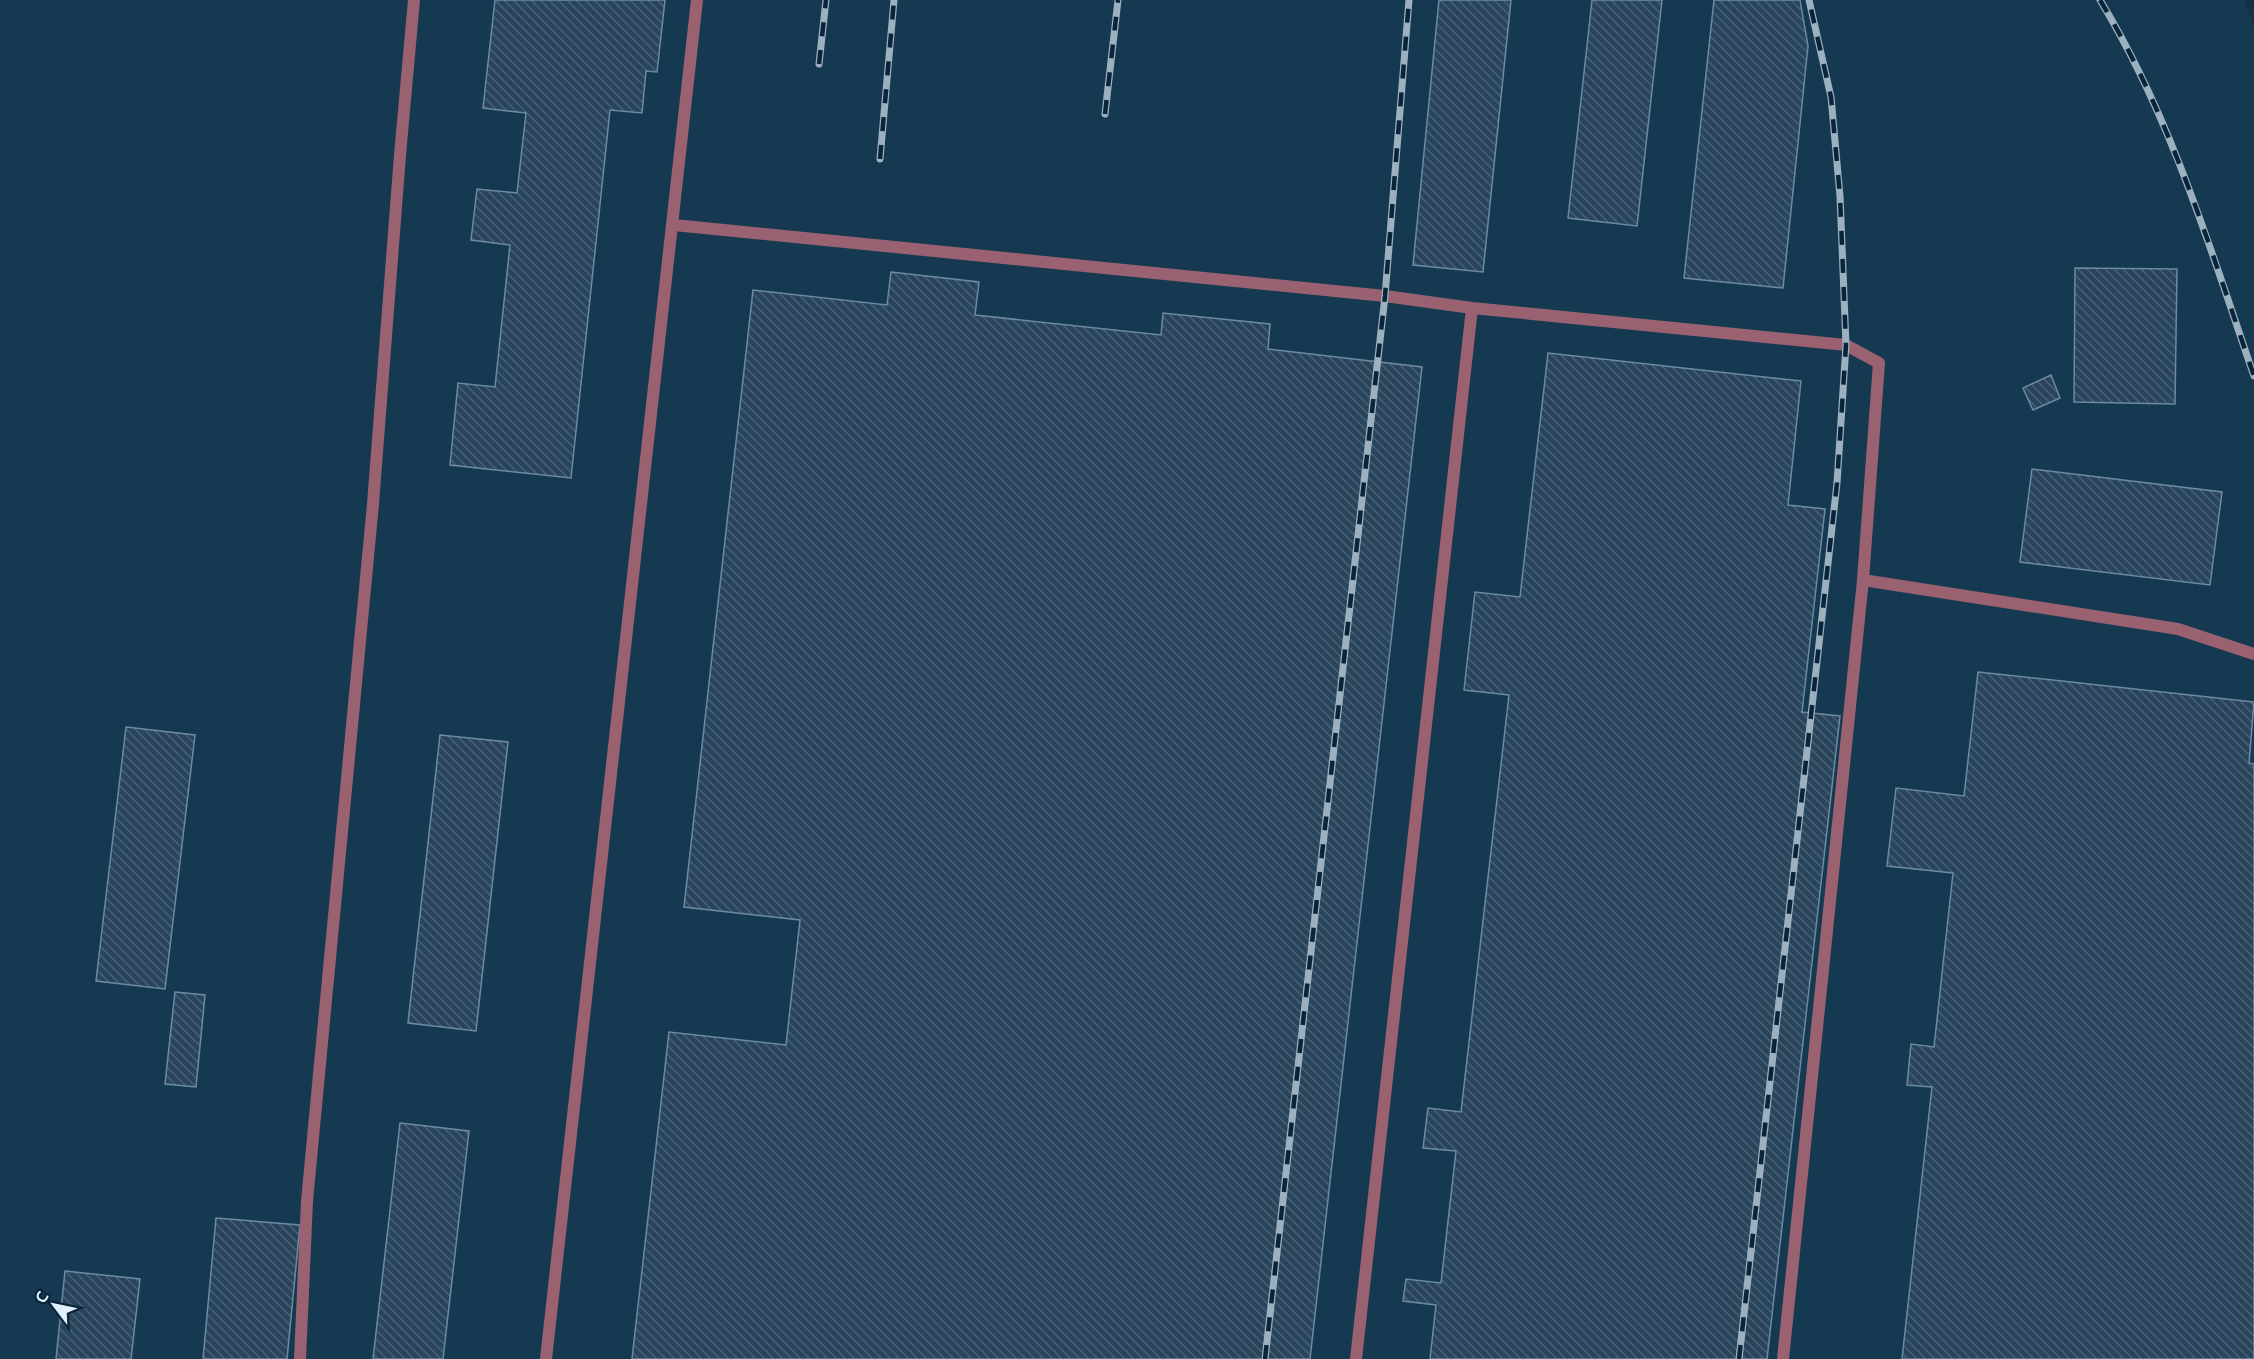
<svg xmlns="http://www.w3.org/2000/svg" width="2254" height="1359" font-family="Ubuntu,sans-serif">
  <defs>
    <pattern id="building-back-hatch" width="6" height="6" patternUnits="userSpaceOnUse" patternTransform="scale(1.5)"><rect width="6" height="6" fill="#29455b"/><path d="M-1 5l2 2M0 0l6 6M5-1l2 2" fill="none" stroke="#486074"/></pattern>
  </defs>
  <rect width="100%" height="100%" fill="#132f43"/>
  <!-- built -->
  <path fill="#163952" d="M0,0H2244L2254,28V1359H0Z"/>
  <!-- building -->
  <path fill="url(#building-back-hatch)" stroke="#6c8aa3" stroke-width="1.5" d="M495,0H665L657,72L646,71L642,113L610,110L571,478L450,465L458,383L495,387L510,245L471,240L477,189L517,193L526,113L483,108Z
    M1439,0H1511L1483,272L1413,265Z
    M1592,0H1662L1637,226L1568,218Z
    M1714,0H1800L1808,46L1783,288L1684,278Z
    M2075,268L2177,269L2175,404L2074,402Z
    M891,272L979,282L975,315L1161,335L1163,313L1270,324L1268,349L1422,367L1310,1359H632L669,1032L786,1045L800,920L684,907L753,290L887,305Z
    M1548,353L1801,381L1788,505L1825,509L1802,712L1840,716L1767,1359H1430L1436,1305L1403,1301L1406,1279L1441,1283L1456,1151L1423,1148L1428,1108L1461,1112L1509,695L1464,690L1475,592L1520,597Z
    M2051,375L2060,398L2033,410L2023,388Z
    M2032,469L2222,492L2210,585L2020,562Z
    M1978,672L2254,702L2249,763L2254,764V1359H1902L1932,1087L1907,1085L1911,1044L1934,1047L1953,873L1887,866L1896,788L1964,796Z
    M126,727L195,735L165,989L96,981Z
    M440,735L508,742L476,1031L408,1023Z
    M175,992L205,995L196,1087L165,1084Z
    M400,1123L469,1131L443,1359H373Z
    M216,1218L300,1225L287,1359H203Z
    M65,1271L140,1279L131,1359H56Z"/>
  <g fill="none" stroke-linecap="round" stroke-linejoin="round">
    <!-- lane -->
    <path stroke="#9a6270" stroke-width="12" d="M674,225L1385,296L1472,308L1846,345L1879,363L1863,580L1783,1359
      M1863,580L2178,629L2254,654
      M300,1359L307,1201L373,504L400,155L414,0
      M546,1359L697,0
      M1356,1359L1472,308"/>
    <!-- rail casing -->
    <g stroke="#9db0c0" stroke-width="7">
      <path id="rail" d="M2100,0C2171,117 2210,248 2254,376
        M819,64L826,0
        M1105,114L1118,0
        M880,159L894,0
        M1265,1359L1385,296L1409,0
        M1739,1359L1837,483L1846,345L1840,196L1831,97L1809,0"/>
    </g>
    <!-- rail -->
    <use href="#rail" stroke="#082539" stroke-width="4.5" stroke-dasharray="14" stroke-linecap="butt"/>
  </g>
  <!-- north arrow -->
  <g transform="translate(54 1305) rotate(302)" stroke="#082539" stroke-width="4.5" paint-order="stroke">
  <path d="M0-4.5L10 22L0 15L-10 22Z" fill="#e0f0fe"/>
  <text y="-9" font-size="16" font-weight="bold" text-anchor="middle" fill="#e0f0fe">С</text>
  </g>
</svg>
